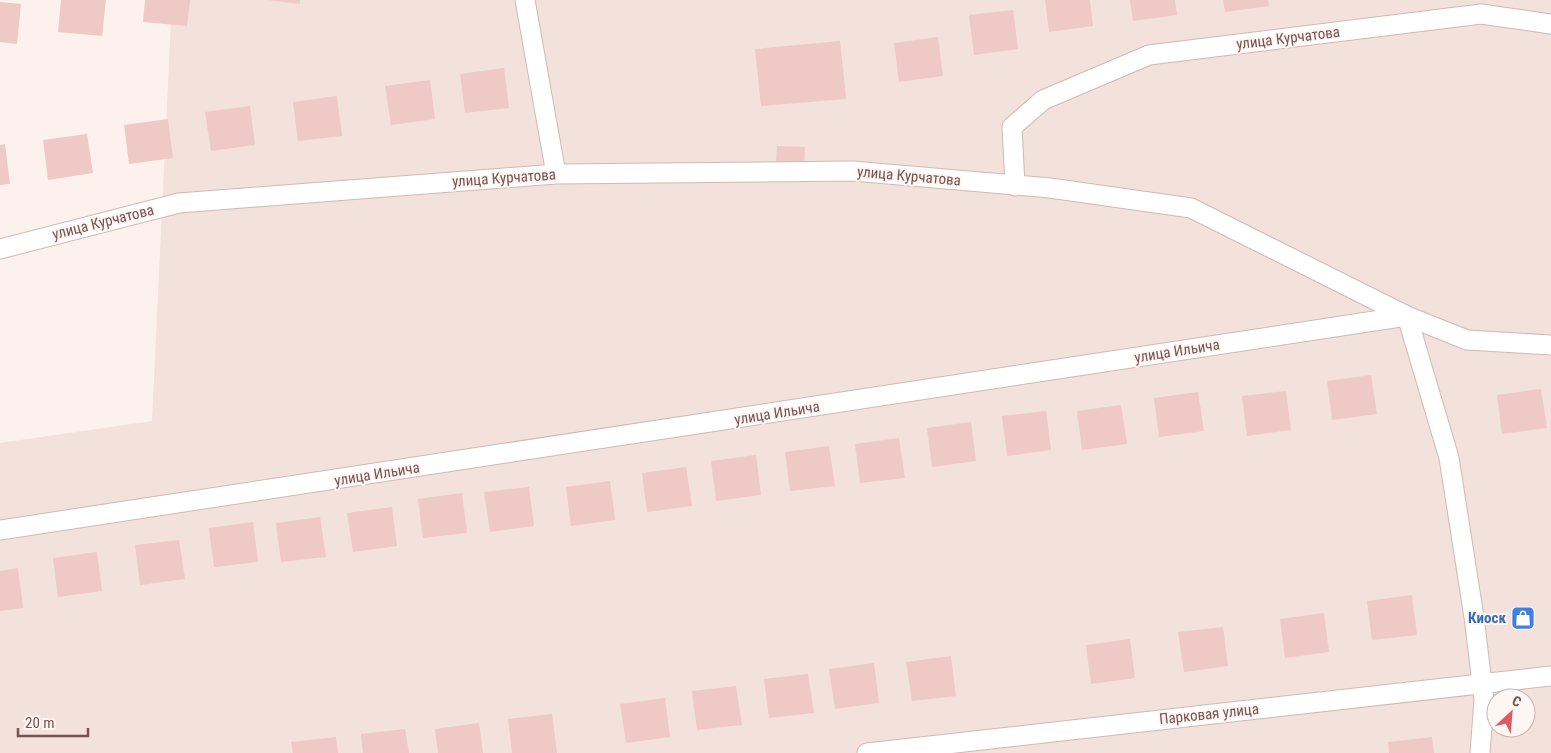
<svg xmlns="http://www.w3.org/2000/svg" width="1551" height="753" font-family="'Roboto Condensed',sans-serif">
  <rect width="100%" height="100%" fill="#fcf1ec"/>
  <!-- residential -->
  <path fill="#f3e1db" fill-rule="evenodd" d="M172,0H1551V753H0V443L152,421ZM1496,698H1526V728H1496Z"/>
  <!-- building -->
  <path fill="#efc9c5" d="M61,0H106L102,36L58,32Z
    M145,0H190L187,26L143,22Z
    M268,0H300V4Z
    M1045,0H1090L1093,26L1049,32Z
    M1130,0H1175L1177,15L1133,21Z
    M1223,0H1268L1269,6L1225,12Z
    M0,2L21,4L17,44L0,42Z
    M1013,10L1018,49L974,55L969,15Z
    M938,37L943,76L899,82L894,43Z
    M840,41L846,99L761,106L755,49Z
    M504,68L509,108L465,113L460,74Z
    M430,80L435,119L391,125L385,86Z
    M337,96L342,136L298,141L293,102Z
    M250,106L255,145L211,151L205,112Z
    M168,119L173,158L129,164L124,125Z
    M87,134L93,173L48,180L43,140Z
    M5,144L10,184L0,185V145Z
    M777,146L805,147L804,164L776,163Z
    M1371,375L1377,414L1332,420L1327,381Z
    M1541,389L1547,428L1502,434L1497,395Z
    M1286,391L1291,430L1247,436L1242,396Z
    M1198,392L1204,431L1159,437L1154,398Z
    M1121,405L1127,444L1082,450L1077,411Z
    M1046,411L1051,450L1007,456L1002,416Z
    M971,422L976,461L932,467L927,428Z
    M899,438L905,478L860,483L855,444Z
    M829,446L835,486L790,491L785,452Z
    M756,455L761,495L716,501L711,461Z
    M686,467L692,506L647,512L642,473Z
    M610,481L615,520L571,526L566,487Z
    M529,487L534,526L490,532L484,492Z
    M462,493L467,533L423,538L418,499Z
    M392,507L397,546L353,552L347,513Z
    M320,517L326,557L281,562L276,523Z
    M253,522L258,562L214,567L209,528Z
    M179,540L185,579L140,585L135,545Z
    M97,552L102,591L58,597L53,558Z
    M18,568L23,608L0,611V571Z
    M1412,595L1417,635L1372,640L1367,601Z
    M1324,613L1329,652L1285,658L1280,619Z
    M1223,627L1228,666L1184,672L1178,632Z
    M1130,639L1135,678L1091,684L1086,645Z
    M951,656L956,696L912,701L906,662Z
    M874,663L879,703L835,709L829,669Z
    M808,674L814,713L769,718L764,679Z
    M736,686L742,725L697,730L692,691Z
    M665,698L670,737L626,743L620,704Z
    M552,714L557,753H512L508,719Z
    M479,723L483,753H438L435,729Z
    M405,729L409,753H363L361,734Z
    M336,737L338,753H293L291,742Z
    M1432,737L1434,753H1389L1388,742Z"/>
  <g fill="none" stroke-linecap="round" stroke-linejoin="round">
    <!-- street casing -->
    <g stroke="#d0b9b4" stroke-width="21">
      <path id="street" d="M525,0L556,174
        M1015,186L1012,127L1043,100L1149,55L1481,14L1551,24
        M0,249L179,203L556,174L853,171L1050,188L1191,208L1407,316L1467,340L1551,345
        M1407,316L1449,458L1474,617L1484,700L1480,753
        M0,530L1407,316
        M867,753L1551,676"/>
    </g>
    <!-- street -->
    <use href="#street" stroke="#fff" stroke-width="19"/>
  </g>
  <!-- icons -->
  <defs>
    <g id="shop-square" transform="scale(1.25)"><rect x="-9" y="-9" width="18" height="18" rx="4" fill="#3f7fe0" stroke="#fef6f2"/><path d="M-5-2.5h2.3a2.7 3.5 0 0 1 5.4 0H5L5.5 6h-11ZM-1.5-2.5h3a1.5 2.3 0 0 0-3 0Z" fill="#fff"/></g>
  </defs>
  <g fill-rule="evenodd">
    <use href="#shop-square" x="1523" y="618"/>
  </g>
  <g text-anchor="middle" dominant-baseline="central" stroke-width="4" stroke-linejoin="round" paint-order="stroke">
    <!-- street labels -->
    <g font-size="15" fill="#765250" stroke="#fef6f2">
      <text transform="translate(1288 38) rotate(-7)">улица Курчатова</text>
      <text transform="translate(909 176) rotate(5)">улица Курчатова</text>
      <text transform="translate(504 178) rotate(-4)">улица Курчатова</text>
      <text transform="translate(103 222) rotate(-14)">улица Курчатова</text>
      <text transform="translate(1177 351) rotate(-9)">улица Ильича</text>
      <text transform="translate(777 413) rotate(-9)">улица Ильича</text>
      <text transform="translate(377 474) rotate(-9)">улица Ильича</text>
      <text transform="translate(1209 714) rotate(-6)">Парковая улица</text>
    </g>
    <!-- shop labels -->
    <g font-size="15" font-weight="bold" fill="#366cbe" stroke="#fef6f2" text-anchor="end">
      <text x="1506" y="618">Киоск</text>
    </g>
  </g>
  <!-- north arrow -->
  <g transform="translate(1511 713) rotate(26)"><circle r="24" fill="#fef6f2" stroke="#c8b4b1"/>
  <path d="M0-4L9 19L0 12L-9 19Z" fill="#dc5b64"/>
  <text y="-8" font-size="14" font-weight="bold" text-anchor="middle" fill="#765250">С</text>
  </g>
  <!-- scale -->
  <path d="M18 728v8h70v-8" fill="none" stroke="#765250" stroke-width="2.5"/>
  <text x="25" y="728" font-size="15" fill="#765250" stroke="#fef6f2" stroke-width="4" paint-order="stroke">20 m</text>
</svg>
